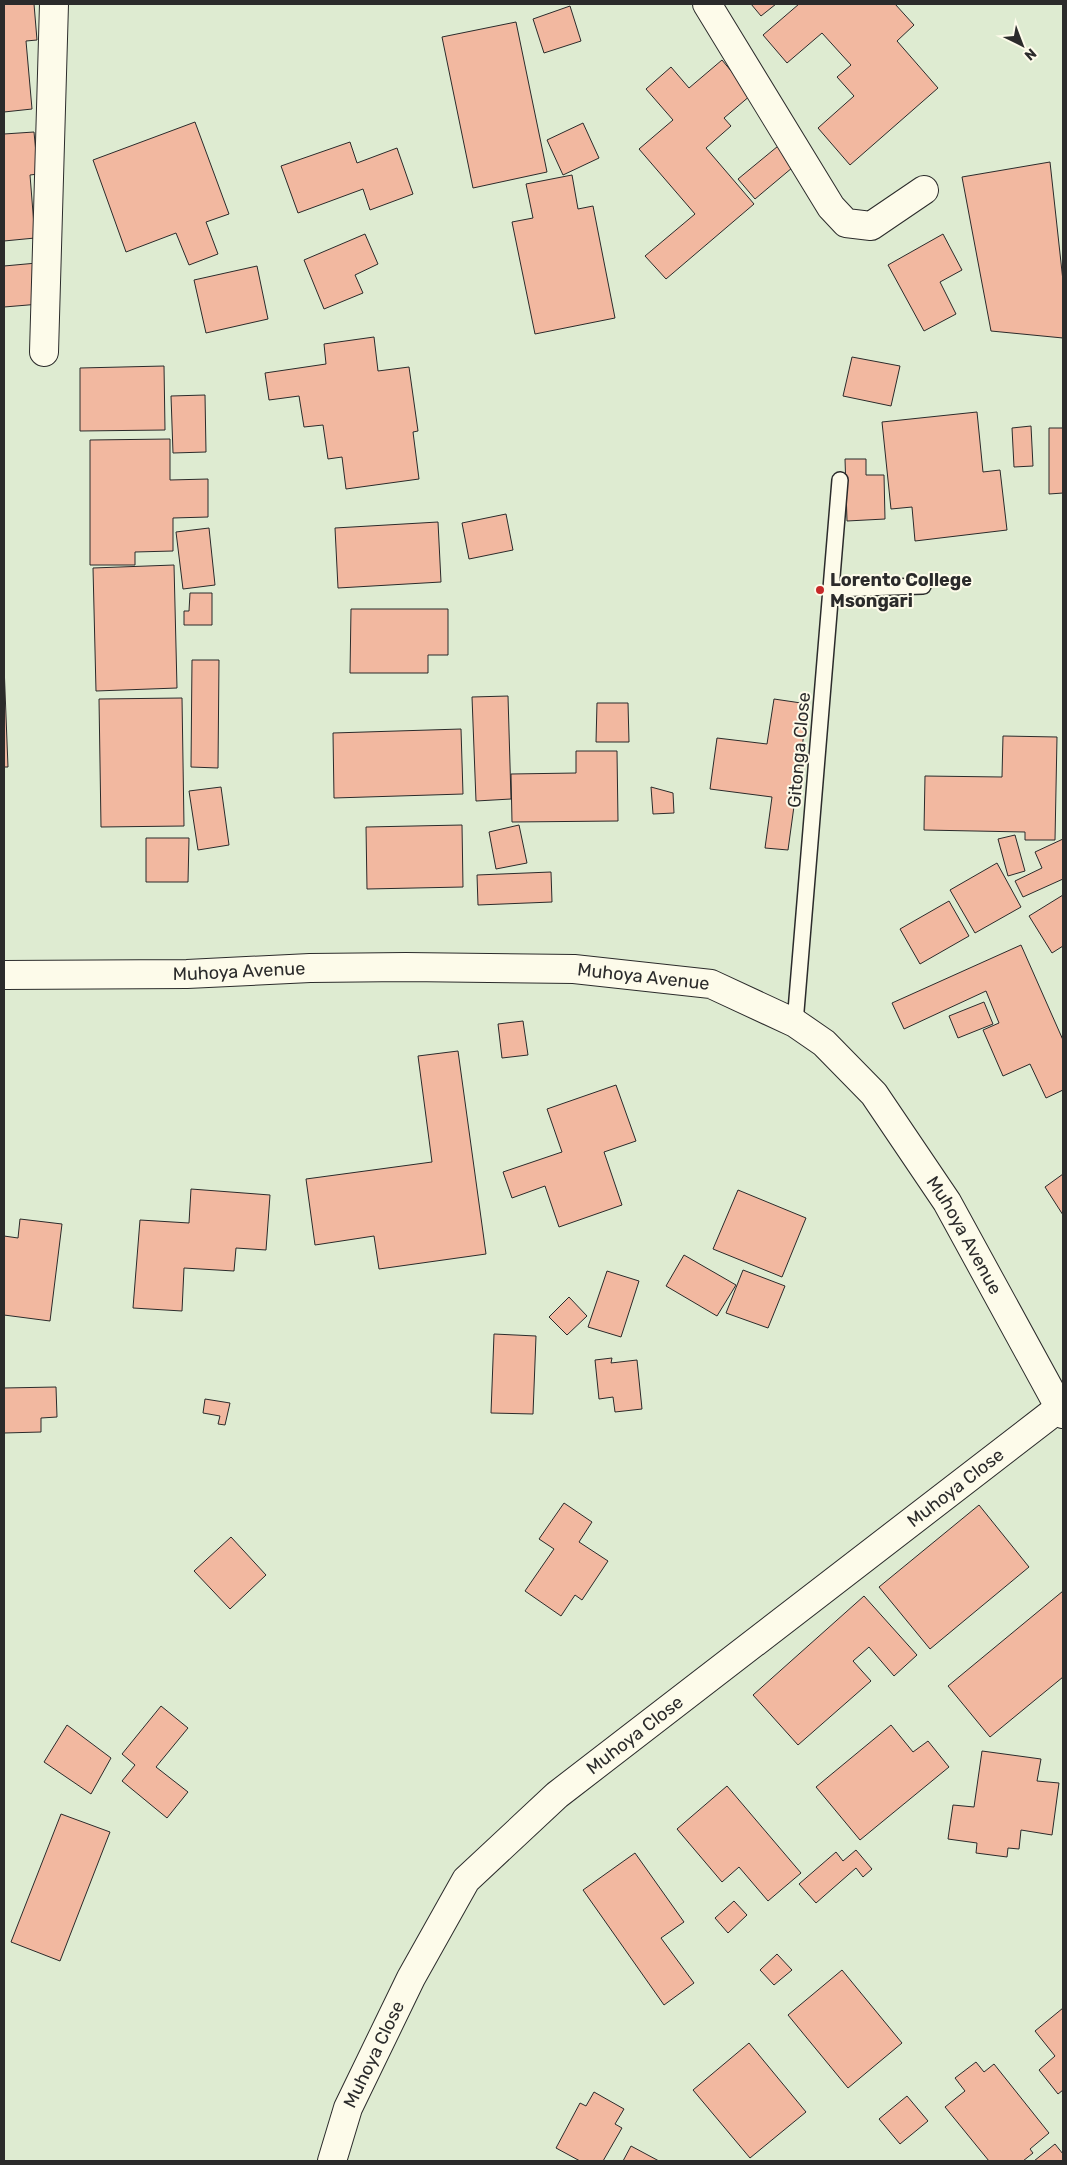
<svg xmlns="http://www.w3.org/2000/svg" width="1067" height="2165" font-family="Rubik,sans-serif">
  <rect width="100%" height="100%" fill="#fdfbea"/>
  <!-- green -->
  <path fill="#deebd1" stroke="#74746e" d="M4,4H1063V2161H4Z"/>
  <!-- building -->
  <path fill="#f2b8a0" stroke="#2b2b2b" d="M4,4H34L37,40L26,41L32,109L4,112Z
    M751,4H776L761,16Z
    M799,4H895L914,25L897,41L938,88L850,165L818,128L854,96L837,77L851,65L822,33L787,63L763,35Z
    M570,6L581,41L544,53L533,19Z
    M516,22L547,172L473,188L442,37Z
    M722,60L751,95L724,118L731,126L706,148L754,204L666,279L645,256L695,214L639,149L673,120L646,89L671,67L689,88Z
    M195,122L229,214L206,222L218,254L189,265L176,233L126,252L93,160Z
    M583,123L599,158L563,175L547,140Z
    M34,132L38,174L30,175L35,238L4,241V134Z
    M789,137L805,157L755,199L738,179Z
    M350,142L357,163L397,148L413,194L370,210L363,189L298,213L281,166Z
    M1050,162L1063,281V338L991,331L962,177Z
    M572,175L578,209L593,206L615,318L535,334L512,222L533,218L526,184Z
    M365,234L378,264L355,275L363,293L324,309L304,260Z
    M943,234L962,270L940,282L956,314L924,331L888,265Z
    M37,263L40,304L4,307V266Z
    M257,266L268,319L206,333L194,280Z
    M374,337L378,371L409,367L418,431L413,432L419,479L346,489L342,457L328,459L323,425L304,427L299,396L269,400L265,373L326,364L324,344Z
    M852,357L900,366L891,406L843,396Z
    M164,366L165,430L80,431V368Z
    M205,395L206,452L173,453L171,396Z
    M977,412L983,472L1000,470L1007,530L915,541L912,507L891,509L882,422Z
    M1031,426L1033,466L1014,467L1012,428Z
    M1049,428H1063V493L1049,494Z
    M170,439V480L208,479V517L173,518V551L135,552V565H90V440Z
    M845,459H866V475H884L885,519L847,521Z
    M506,514L513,550L469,559L462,523Z
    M438,522L441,582L338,588L335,528Z
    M209,528L215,585L183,589L176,532Z
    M174,565L177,688L96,691L93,568Z
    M190,593H212V625H184V611H189Z
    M351,609H448V655H428V673H350Z
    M192,660H219L218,768L191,767Z
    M4,665L8,767H4Z
    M508,696L511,799L476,801L472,697Z
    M182,698L184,826L101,827L99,699Z
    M774,699L808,704L788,850L765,848L772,797L710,789L717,738L767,744Z
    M597,703H628L629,742H596Z
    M461,729L463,794L334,798L333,733Z
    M1003,736L1057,737L1055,840H1025V832L924,830L925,776L1002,777Z
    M576,751H617L618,821L512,822L511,774L576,773Z
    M221,787L229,845L198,850L189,791Z
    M651,787L673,793L674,813L653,814Z
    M462,825L463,887L367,889L366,827Z
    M519,825L527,863L496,869L489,832Z
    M1015,835L1025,871L1008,876L998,839Z
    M146,838H189L188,882H146Z
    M1063,839V879L1023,897L1015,881L1042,868L1035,852Z
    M997,863L1021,907L975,933L950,890Z
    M551,872L552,902L478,905L477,875Z
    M1063,895V946L1052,953L1029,916Z
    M949,901L969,936L920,964L900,929Z
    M1021,945L1063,1040V1090L1046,1098L1030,1064L1003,1076L983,1030L999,1023L986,991L904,1029L892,1003Z
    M984,1002L993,1024L958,1038L949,1016Z
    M523,1021L528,1055L502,1058L498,1024Z
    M458,1051L486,1254L379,1269L374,1236L315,1245L306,1179L432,1162L418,1056Z
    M616,1085L636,1141L604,1152L622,1205L559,1227L545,1186L512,1198L503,1172L562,1152L547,1109Z
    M1063,1174V1215L1045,1187Z
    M191,1189L270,1195L266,1250L236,1248L234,1271L184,1268L182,1311L133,1308L140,1220L189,1223Z
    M738,1190L806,1218L782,1277L713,1249Z
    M20,1219L62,1224L50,1321L4,1315V1236L18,1238Z
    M684,1255L736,1285L717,1316L666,1286Z
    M743,1270L785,1286L768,1328L726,1313Z
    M607,1271L639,1281L621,1337L588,1327Z
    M569,1297L587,1316L567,1335L549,1317Z
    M494,1334L536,1336L533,1414L491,1413Z
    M612,1358L611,1363L637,1360L642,1409L615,1412L613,1397L599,1399L595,1360Z
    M56,1387L57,1417L41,1418V1432L4,1433V1388Z
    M205,1399L230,1403L225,1425L218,1424L220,1416L203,1413Z
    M564,1503L592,1522L579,1542L608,1561L582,1600L575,1595L561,1616L525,1591L554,1549L539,1539Z
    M979,1505L1029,1567L930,1649L879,1587Z
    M231,1537L266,1575L230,1609L194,1571Z
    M1063,1591V1677L990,1737L948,1686Z
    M864,1596L917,1655L894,1676L869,1647L853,1661L871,1681L798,1745L753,1695Z
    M161,1706L188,1728L156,1767L188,1792L167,1818L122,1781L135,1765L122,1754Z
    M67,1725L111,1758L91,1794L44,1762Z
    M891,1725L913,1752L928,1741L949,1767L860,1840L816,1787Z
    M982,1751L1041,1759L1037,1781L1059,1783L1052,1835L1021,1830L1019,1849L1008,1848L1007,1857L976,1853L977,1843L948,1839L953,1805L974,1807Z
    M727,1786L801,1873L768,1901L739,1867L722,1882L677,1829Z
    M61,1814L110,1832L60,1961L11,1942Z
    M856,1850L872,1869L863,1877L856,1868L816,1903L799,1884L836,1852L843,1861Z
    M635,1853L684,1922L661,1938L694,1983L664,2005L583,1890Z
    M734,1901L747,1915L728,1933L715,1918Z
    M777,1954L792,1970L774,1985L760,1970Z
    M842,1970L902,2043L848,2088L788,2015Z
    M1063,2008V2090L1058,2094L1039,2070L1055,2056L1035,2031Z
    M749,2043L806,2112L750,2158L693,2090Z
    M976,2062L984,2072L994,2064L1049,2133L1030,2149L1033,2153L1023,2161H989L945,2107L965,2091L955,2078Z
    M594,2092L624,2109L615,2124L622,2128L603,2161H580L556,2148L580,2103L586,2106Z
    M907,2096L928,2121L900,2144L879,2119Z
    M1055,2144L1063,2154V2161H1034Z
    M631,2146L659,2161H623Z"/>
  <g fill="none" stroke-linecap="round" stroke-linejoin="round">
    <!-- lane casing -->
    <g stroke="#2b2b2b" stroke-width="18">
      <path id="lane" d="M831,589L923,586
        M795,1023L840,480"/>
    </g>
    <!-- street casing -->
    <g stroke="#2b2b2b" stroke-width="30">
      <g id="street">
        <path d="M707,4L831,207L846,223L871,226L924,190"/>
        <path d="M44,352L54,4"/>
        <path id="s1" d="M4,975L187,974L310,968L406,967L574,969L711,984L795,1023L824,1043L874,1094L947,1202L1063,1414"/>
        <path id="s2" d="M332,2161L348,2108L411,1978L466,1880L557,1795L1059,1408"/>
      </g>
    </g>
    <!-- lane -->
    <use href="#lane" stroke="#fdfbea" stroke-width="15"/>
    <!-- street -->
    <use href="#street" stroke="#fdfbea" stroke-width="28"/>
  </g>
  <!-- markers -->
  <circle fill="#c62828" stroke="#fdfbea" stroke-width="2" cx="820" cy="590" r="5"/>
  <g text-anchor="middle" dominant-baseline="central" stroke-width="4" stroke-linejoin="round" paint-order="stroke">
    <!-- poi labels -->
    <g font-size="18" font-weight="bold" fill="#2b2b2b" stroke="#fdfbea" text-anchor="start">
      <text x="830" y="580">Lorento College<tspan x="830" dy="21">Msongari</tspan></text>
    </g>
    <!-- street labels -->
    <g font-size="18" fill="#2b2b2b" stroke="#fdfbea">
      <text transform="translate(799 750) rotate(-85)">Gitonga Close</text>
      <text stroke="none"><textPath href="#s1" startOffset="235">Muhoya Avenue</textPath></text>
      <text stroke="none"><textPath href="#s1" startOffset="640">Muhoya Avenue</textPath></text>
      <text stroke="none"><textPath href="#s1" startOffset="1075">Muhoya Avenue</textPath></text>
      <text stroke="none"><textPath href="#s2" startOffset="940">Muhoya Close</textPath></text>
      <text stroke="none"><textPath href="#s2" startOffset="535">Muhoya Close</textPath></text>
      <text stroke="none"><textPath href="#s2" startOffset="115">Muhoya Close</textPath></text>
    </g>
  </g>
  <!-- border -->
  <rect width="1067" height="2165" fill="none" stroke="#2b2b2b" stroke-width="10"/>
  <!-- north arrow -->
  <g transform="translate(1022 45) rotate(138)" stroke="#fdfbea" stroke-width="4" paint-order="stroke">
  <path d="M0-4L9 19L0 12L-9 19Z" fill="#2b2b2b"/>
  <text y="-8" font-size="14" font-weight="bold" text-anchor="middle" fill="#2b2b2b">N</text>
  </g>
</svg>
